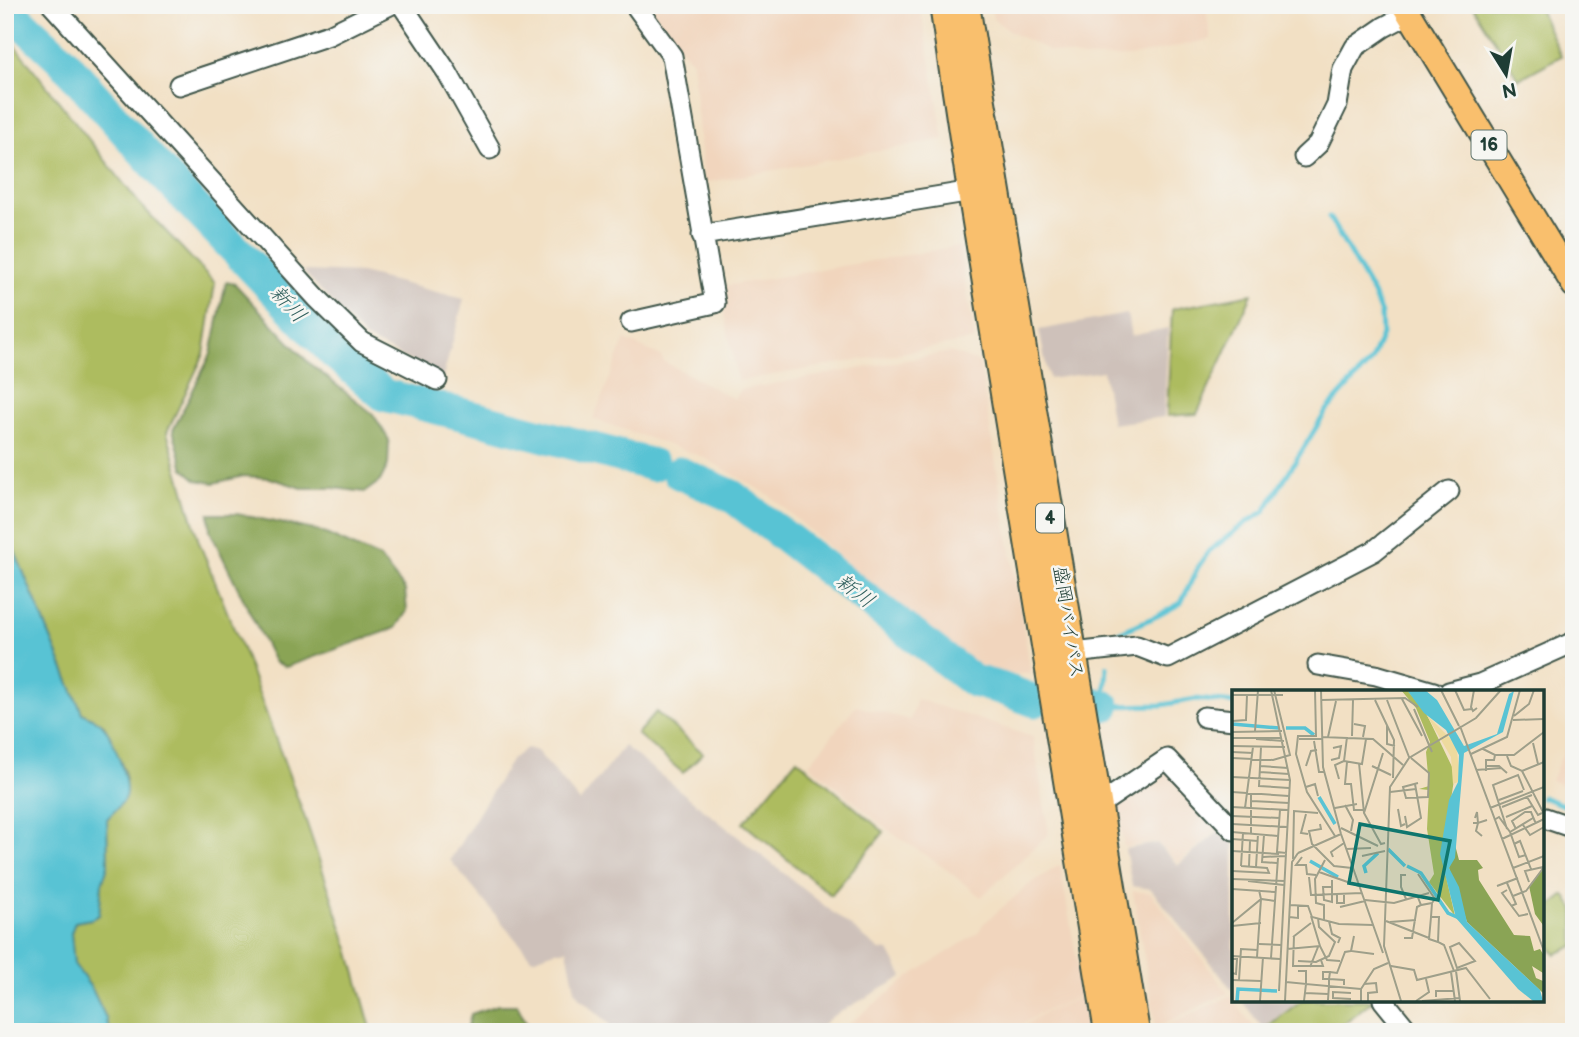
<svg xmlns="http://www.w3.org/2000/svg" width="1579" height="1037" font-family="'Balsamiq Sans','Klee One',sans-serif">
  <rect width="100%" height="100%" fill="#f6f6f2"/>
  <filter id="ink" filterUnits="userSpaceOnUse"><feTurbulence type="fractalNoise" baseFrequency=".0143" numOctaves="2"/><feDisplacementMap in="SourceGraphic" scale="14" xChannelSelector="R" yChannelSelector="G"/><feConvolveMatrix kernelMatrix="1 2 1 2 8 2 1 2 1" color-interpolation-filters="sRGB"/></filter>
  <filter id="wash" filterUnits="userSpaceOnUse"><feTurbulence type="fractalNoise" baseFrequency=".00686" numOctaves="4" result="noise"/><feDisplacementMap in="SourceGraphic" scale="28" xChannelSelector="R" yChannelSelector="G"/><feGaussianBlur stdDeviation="1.57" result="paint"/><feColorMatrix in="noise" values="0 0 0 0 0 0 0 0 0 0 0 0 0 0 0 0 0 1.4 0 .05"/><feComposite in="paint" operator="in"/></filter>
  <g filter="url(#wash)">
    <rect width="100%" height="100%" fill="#f2e0c4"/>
    <!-- built -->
    <path fill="#f1d5bd" d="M644,5H920L944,139L704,183L692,61Z
      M991,5H1205L1211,39L1129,57L1084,58L1050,51L1011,32L993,19Z
      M959,246L975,340L738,381L719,287Z
      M625,340L661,356L663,361L734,399L740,390L950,352L979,362L1031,673L1000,676L975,671L925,631L769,495L703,457L593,419Z
      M917,699L1033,737L1049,834L981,897L943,867L888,830L809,764L856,706L910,720Z
      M1574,742V791L1551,780L1567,744Z
      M1169,771L1222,825L1178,863L1157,842L1124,847L1117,804Z
      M1060,865L1083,995L1038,1014L1012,1032H838L915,973L978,933L983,924L1030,884Z
      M1133,891L1151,893L1228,993L1156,1028Z
      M1083,996L1088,1032H1015L1039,1015Z
      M1230,996L1258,1032H1157V1030Z"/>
    <!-- industrial -->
    <path fill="#cec1ba" d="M303,271L361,273L464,299L443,377L365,338Z
      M1127,314L1131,336L1168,328L1164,417L1112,424L1103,371L1049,379L1039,330Z
      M624,746L880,950L889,951L903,977L833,1016L814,1032H602L610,1024L579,997L575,989L567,949L555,951L532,959L450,860L512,759L526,748L537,751L580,802Z
      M1224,827L1234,838V992L1151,889L1132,886L1125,849L1157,843L1178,865Z
      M1241,1000H1299L1263,1028Z"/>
    <!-- green -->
    <path fill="#adbc5e" stroke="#667c49" stroke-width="2" d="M1472,5H1537L1561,56L1519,79Z
      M5,33L139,203L215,283L204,354L167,432L199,542L245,656L306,821L349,949L372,1032H110L106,1018L92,989L74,964L71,933L75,922L91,919L99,915L102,884L108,865L107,819L118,807L126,779L124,770L104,725L82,713L5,528Z
      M1252,294L1197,414L1167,416L1172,309Z
      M656,712L703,753L683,773L637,734Z
      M797,759L884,832L831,895L743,823Z
      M1565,895L1574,909V946L1556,954L1542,938V913Z
      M1302,1000H1373L1338,1028L1340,1032H1266L1264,1029Z"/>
    <!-- forest -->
    <path fill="#8aa455" stroke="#547044" stroke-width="2" d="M226,282L235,284L310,364L373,414L389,440L388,465L380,481L365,492L334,488H302L270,478L244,476L214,483L197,480L184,469L173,430L211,354Z
      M209,514H237L319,531L380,558L405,590L407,611L396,628L286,667L274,662L210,531Z
      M498,1005H517L531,1032H468L467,1030L471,1014Z"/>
    <!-- water -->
    <path fill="#59c3d4" stroke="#3c8084" stroke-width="2" d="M5,528L82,713C89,717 101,721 105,728C114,740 130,783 125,797C122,805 113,812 107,819L108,865L102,884L99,915L91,919L75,922L71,933L74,964L92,989L106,1018L110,1032H5Z"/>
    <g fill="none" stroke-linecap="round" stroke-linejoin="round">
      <!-- stream -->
      <path stroke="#59c3d4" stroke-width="5" d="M1568,5L1574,7
        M1437,7L1439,5
        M1118,633L1157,616L1181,603L1198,567L1209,551L1247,522L1264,512L1327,410L1371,361L1382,335L1381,314L1373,294L1329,217
        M1107,667L1104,706L1162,705L1196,699L1234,703
        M1542,797L1574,809"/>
      <!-- river -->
      <path stroke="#59c3d4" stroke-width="33" d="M5,7L62,60L166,177L334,353L384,395L481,419L653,465
        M679,473L732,496L973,681L1000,688L1035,701
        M1099,705L1104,706"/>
    </g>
  </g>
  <g filter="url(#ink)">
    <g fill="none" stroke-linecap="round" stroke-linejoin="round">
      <!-- minor casing -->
      <g stroke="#3f554a" stroke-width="23">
        <path id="minor" d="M52,5L317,298L362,342L437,380
          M402,5L447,72L490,149
          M179,85L329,35L390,5
          M1304,157L1318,144L1337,105L1343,69L1355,47L1384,27L1409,14
          M702,235L972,191
          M631,322L715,303L672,56L635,5
          M1073,653L1137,646L1168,658L1374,551L1449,491
          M1318,665L1376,675L1434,692
          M1449,692L1480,684L1574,642
          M1204,717L1234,720
          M1096,801L1108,799L1167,759L1234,830
          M1542,817L1574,828
          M1383,1000L1409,1032"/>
      </g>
      <!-- major casing -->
      <g stroke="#3f554a" stroke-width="28">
        <path id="major" d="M1404,5L1574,285"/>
      </g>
      <!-- highway casing -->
      <g stroke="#3f554a" stroke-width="32">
        <path id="highway" d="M944,5L972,191L1109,1032
          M965,5L1135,1032"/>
      </g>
      <!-- minor -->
      <use href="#minor" stroke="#fff" stroke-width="19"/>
      <!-- major -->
      <use href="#major" stroke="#f9bf6d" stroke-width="24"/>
      <!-- highway -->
      <use href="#highway" stroke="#f9bf6d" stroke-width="28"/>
    </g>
  </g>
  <g text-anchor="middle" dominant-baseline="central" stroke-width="5" stroke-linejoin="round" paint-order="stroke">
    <!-- shield labels -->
    <g fill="#f6f6f2" stroke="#60746d" stroke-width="2">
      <rect x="1471.5" y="130.5" width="35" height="29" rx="5"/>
      <rect x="1036" y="503.5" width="28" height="29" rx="5"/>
    </g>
    <g font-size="18" font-weight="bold" fill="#1f3d34">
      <text x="1489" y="145">16</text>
      <text x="1050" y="518">4</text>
    </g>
    <!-- street labels -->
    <g font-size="19" fill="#1f3d34" stroke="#f6f6f2">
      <text transform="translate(1068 622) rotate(81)">盛岡バイパス</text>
    </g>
    <!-- water labels -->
    <g font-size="21" font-style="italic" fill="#2e5e5c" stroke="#f6f6f2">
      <text transform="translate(288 304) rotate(47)">新川</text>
      <text transform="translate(855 591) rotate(38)">新川</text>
    </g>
  </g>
  <!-- overview -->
  <g transform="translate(1232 690)">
    <rect width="312" height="312" fill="#f2e0c4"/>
    <path d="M169,0H175L194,23L223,83L210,169L223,226L197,192L202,184L195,139L197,100L187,99L197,96L194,62L198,52L184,18Z" fill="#adbc5e"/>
    <path d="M223,155L227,170H245L251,178L246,180L247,190L282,245L298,246L302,261L308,259L311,264V283L300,276L304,288L311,291V303L235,232L217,178ZM311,179V235L303,224L297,196Z" fill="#8aa455"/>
    <path d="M194,24L224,54L227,78L226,92L221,94L219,67Z" fill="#eeda9e"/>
    <path d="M175,0H193L205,10L232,56L265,44L277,4L282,1L271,42L232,63L223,168L217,178L227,197L235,232L308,300L311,311H301L286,299L224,228L208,164L217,110L226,92L227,65L214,40L192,23Z" fill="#59c3d4"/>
    <path fill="none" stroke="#59c3d4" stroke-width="3.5" d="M0,34L47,38M54,38H73L82,45M87,107L103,134M156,159L173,176M78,171L106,187M175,176L189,183L216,223L227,228M134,183L132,176L146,163M5,311L6,299L45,301"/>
    <path fill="none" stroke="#9e9f8a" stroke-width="2" d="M39,0L58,90L54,163L45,162L48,120M83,0L84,46H66L64,64L75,102L103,146M89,0L91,77L109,144L151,263M209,0L227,36M223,0L232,20L240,19M242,0L239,17L241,21L245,18M0,5H51M170,9L190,46M89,10L173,8L186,17M143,10L162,50L161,88M155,10L177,67M182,19L200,62M282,26L297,14L302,0M281,30L312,29M0,31L14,30L15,5M122,34L133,36L131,47M155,36V54L163,56M228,36L312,261M23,41L26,0M0,42L50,41M120,46L121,10M90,47L141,49L171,75M96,47L104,11M0,48H50M24,49L52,51M67,49H90M82,51L87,82H92M301,53L306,74M0,56L53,57M29,57L27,96L57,98M251,59L263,65H282L312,42M0,62L21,63M239,64L275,47L288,0M275,66L279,76L290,81L312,72M0,68L41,70L58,65L42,0M179,68L197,83L196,107L174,108L171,97L186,93M99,70L107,68L109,56L101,58M112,71L130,74L134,49M115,72L113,94H119L122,120H131M127,73L132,123L149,154L153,153M28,76L56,78M74,76L79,61L85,60M140,76L159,85M255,76H267L275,83M244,80L269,78M254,81V70H262L263,65M290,81L312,124M27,82L57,84M0,87L58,90M107,89L103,75L112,71L115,47M74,97L83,94L86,106M0,102L57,106M158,102L184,99M19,104V143M295,107L306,125L310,123M267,110L291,101M19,111L57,113M113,115L121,130L119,141M0,117L56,120M270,117L300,105M13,118L21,57M103,118L125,114M258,118L312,97M166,119L169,136L173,134M132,123L151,63M74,124L69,143L76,144M0,126L48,128M173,126L175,137L189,128L183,94M274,127L300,116M243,128L245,122L246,133L255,130M262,130L267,127L278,142L287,167L294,165M241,133H246L244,141L250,146M0,134L55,137M88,134L89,139L77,141L80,154L102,176L120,178M291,135L298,145L312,137M109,138L146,156M275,139L261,95L286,85L292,100M284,139L280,131L293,122H299L304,134M0,142L46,146M278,142L301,128M32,145L30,172L45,173M0,149L26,151M270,149L312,129M282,154L288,151L299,179M114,159L139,158M0,161L47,164M66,163L109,144M130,166L153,161M31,167L54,166M70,167L64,175H74L75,184L84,185M101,167L99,162L112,153M61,169L62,121L86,123M9,176L11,143M17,176L18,151M24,177L26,144M281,178L312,166M0,181L37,183L35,178L9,176M87,182L127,196M186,184L203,209L200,213M77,187L79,205L130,203M0,189L53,191M100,190V212L92,210L91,197H100M16,191L52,195M297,192L293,181L311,177M275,193L284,214L279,216M265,196L286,188M0,199L43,202M275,200L270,203L287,226L296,224M105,205V213H112V205M185,205L189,215L200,213L199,227H207L206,252L212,255L222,281M281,206L294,201L312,177M174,209L169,197V185H174M133,210L162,213L197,203M58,215L76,216L80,227L107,234L141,235M108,217L133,211M79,226L88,256M57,227L66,228V215M199,227L197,249L206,252M92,230V215L84,213L83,189L93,170M97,231L100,244L108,248L106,253M154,231L197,248M158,232L184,230M0,233L29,209L27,200M0,236L29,233M62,246L61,276H91L89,270M122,246L119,261L142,264M61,247L79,233M172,248H180L185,217L189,215M227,253L243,271L225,278L218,257ZM27,254L49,255M55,259L88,256L95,270L108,271M0,266L48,269M25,267L29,209L43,211M39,268L46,168M0,269H5L4,284L0,283M66,271L84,272L97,266L103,252L87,237L86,228M159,276L182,280L185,290L234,278L258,309M78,277L86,257M224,281L228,311M98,282L105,283L113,262L119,261M219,282L223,311M0,290L29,291M7,290L9,259L26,260M54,292L74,294V281H66M132,294L144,293L145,302L136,303V311M47,301L54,163M73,303L96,304M204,307V301H222M119,309L101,308V302L119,303M96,310L97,295V289L98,282H91V289H97L112,290V295M28,311L31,267M53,311L60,172L66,163M72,311L74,294L129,299M129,311V299L142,279L156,273M169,311L152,256L158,97L177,68L244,28L269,0M184,311L197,302L194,289M190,311L228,308"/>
    <path fill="#0f766e" fill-opacity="0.15" stroke="#0f766e" stroke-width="3.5" d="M128,134L218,151L206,210L117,193Z"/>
    <rect width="312" height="312" fill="none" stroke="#1f3d34" stroke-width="3.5"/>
  </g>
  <!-- margin -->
  <rect width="1579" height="1037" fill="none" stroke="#f6f6f2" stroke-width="28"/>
  <!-- north arrow -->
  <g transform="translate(1506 74) rotate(169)" stroke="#f6f6f2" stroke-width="5" paint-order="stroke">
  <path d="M0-5L12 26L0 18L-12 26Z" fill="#1f3d34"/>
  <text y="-10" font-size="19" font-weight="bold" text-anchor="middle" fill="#1f3d34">N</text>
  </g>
</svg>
